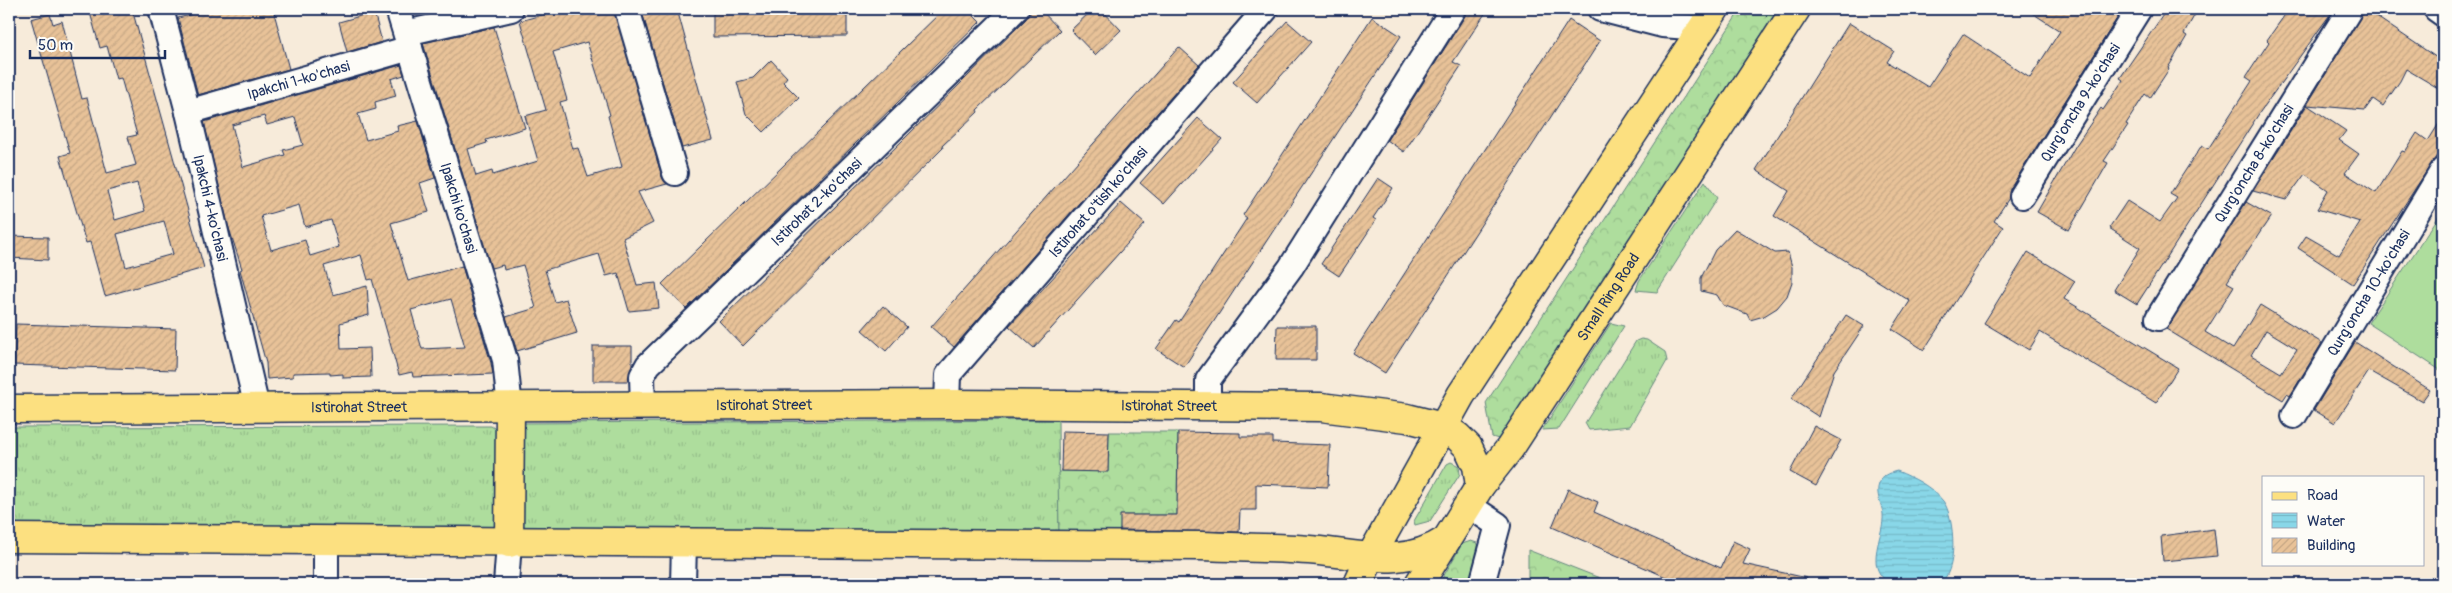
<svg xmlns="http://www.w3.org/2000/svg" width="2452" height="593" font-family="Pangolin,sans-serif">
  <defs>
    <pattern id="grass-tufts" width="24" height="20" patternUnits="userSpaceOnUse" patternTransform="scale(1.25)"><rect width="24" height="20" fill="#aedd9d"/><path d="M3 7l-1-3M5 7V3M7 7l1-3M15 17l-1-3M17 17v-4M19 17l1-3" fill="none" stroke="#95be8a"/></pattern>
    <pattern id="forest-crowns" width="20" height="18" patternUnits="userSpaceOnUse" patternTransform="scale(1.25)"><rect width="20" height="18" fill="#aedd9d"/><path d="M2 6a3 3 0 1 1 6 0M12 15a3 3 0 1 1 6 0" fill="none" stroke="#95be8a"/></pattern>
    <pattern id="water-rules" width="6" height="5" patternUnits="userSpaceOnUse" patternTransform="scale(1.25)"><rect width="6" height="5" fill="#89d7e8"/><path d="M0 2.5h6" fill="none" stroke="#76b9c9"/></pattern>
    <pattern id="building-hatch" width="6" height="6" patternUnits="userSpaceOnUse" patternTransform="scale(1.25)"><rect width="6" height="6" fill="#e8c298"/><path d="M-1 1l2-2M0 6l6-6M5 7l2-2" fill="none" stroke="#c6a785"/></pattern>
  </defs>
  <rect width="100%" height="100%" fill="#f7ebda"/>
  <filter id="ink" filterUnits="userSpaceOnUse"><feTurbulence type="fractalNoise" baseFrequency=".02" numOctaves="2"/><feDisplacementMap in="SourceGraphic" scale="10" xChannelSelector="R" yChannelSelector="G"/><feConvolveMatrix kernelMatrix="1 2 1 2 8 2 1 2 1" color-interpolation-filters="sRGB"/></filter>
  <g filter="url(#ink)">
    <!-- grass -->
    <path fill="url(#grass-tufts)" stroke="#64867e" d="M1705,181L1717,198L1657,292L1636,290L1639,281Z
      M1611,323L1624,326L1559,429L1542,430Z
      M1641,339L1647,340L1665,352L1667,361L1630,426L1589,430L1585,423L1636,341Z
      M1058,420L1059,532L523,530L514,519L521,423Z
      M491,426L497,430L498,529L9,525V427Z
      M1451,462L1459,466L1460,474L1430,521L1415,525L1414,521L1447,464Z"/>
    <!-- forest -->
    <path fill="url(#forest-crowns)" stroke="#64867e" d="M1741,9H1778L1515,416L1502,440L1492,437L1486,403Z
      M1109,432H1178L1177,515H1121L1120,531L1059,532L1058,473L1061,471H1108Z
      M1471,541L1477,543L1481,549L1473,584H1439L1462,544Z
      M1528,550L1615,584H1528Z"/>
    <!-- pitch -->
    <path fill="#aedd9d" stroke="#64867e" d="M2443,210V372L2368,323Z"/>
    <!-- water -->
    <path fill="url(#water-rules)" stroke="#5d94b1" d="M1897,471C1914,478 1931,486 1943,501C1955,516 1959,575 1938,584C1927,584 1897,588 1888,582C1863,565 1885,535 1883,514C1882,504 1875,494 1879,484C1882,476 1889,473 1897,471Z"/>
    <!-- building -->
    <path fill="url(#building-hatch)" stroke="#1b2f5e" fill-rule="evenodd" d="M89,9H132L204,268L105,296L90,242L86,243L60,156L70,153L31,19L50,14L53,24L62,21L82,99L87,98L107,173L136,165L128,137L137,135L121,78L116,79L107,46L100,48ZM137,183L145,211L115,220L107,191ZM164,221L173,254L126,267L117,234Z
      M214,9H273L289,69L198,95L178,18Z
      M563,9H614L662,177L667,184L638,192L653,223L623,238L637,285L656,283L659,308L629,311L618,273L606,276L599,254L545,270L555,302L566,299L577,333L517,351L506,317L536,308L523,265L504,270L503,265L491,268L423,43L494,27L525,128L486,140L487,143L468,149L476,176L492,171L493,175L538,161L525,116L546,110L520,21ZM587,42L610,115L608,116L622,167L588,177L578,148L573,149L560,102L567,100L553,52Z
      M671,9H677L713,140L682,148L643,16Z
      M713,9H847V36L713,37Z
      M944,9H967L980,22L686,309L662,284Z
      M1033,9H1040L1060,30L977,110L978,112L942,146L943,148L743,346L719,321L1026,19Z
      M1093,9H1101L1121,30L1095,55L1071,30Z
      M1467,9H1488L1453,62L1461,66L1404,152L1387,140L1465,16Z
      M2026,9H2123L2010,189L2009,198L1994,221L2003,227L1924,350L1892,329L1910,301L1774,216L1789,191L1756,170L1849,23L1894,51L1887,62L1928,87L1963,34L2030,78L2060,31Z
      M2167,9H2198L2184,34L2187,36L2168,68L2169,69L2150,98L2145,94L2126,124L2128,125L2104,161L2108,163L2069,230L2037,212L2076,145L2101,108L2103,110L2123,80L2120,78Z
      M2289,9H2334L2260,112L2137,304L2114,290L2140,248L2109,228L2127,201L2160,222L2177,198L2170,194L2202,145L2208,149L2252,81L2246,77L2269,42L2267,40Z
      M2365,9L2443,62V91L2406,69L2400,81L2383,106L2373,99L2365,110L2307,105Z
      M374,12L382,42L347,52L339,22Z
      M1372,17L1401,36L1184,367L1156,349L1176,320L1179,322L1247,218L1243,215Z
      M1569,20L1600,41L1385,373L1353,353Z
      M1287,21L1311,42L1257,103L1233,82Z
      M1179,47L1199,65L954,347L931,327Z
      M771,60L787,77L783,82L799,98L764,132L746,114L737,82L753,78Z
      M401,65L404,75L391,79L396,96L375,102L376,109L358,114L366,140L398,131L397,126L418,121L435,178L420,183L429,212L391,223L408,281L462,266L491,363L493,374L413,377L412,372L399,375L372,279L368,280L361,255L324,266L333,295L367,286L369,315L340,323L341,349L370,348L371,377L343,378V374L330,375V372L293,373V377L267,379L266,363L240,270L242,269L228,225L204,122ZM264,116L267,125L295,117L303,145L283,150L285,155L243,167L232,125ZM299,205L305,227L331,220L339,247L310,256L305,240L271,250L261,216ZM451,299L465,347L422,349L411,310Z
      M2307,105L2346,131L2339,140L2359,154L2345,173L2376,193L2402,151L2405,152L2417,133L2428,141L2443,117V146L2353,284L2298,248L2306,236L2339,255L2360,222L2317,209L2328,190L2305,174L2286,200L2253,191Z
      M1198,118L1222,139L1164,204L1140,183Z
      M1378,178L1393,188L1373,218L1376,220L1339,276L1321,264Z
      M2246,202L2271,216L2227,282L2234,286L2205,332L2233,349L2260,305L2322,343L2290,396L2287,394L2283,400L2166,329ZM2266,330L2297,349L2281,373L2251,355Z
      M1121,203L1145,224L1034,348L1009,326Z
      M1735,229L1775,253L1788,252L1792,267V282L1787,296L1777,308L1764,316L1750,320L1747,314L1723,305L1717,295L1701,291V278L1715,250Z
      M9,236L48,237V260L9,258Z
      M2028,252L2075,281L2064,299L2178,368L2156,403L2040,332L2029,350L1984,323Z
      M883,306L907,327L886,351L862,330Z
      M1846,315L1864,326L1834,371L1819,417L1791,399Z
      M16,324L176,329L175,370L14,365Z
      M1277,326H1316V360H1276Z
      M2355,342L2430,390L2422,401L2369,371L2335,423L2314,410Z
      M593,346H632V366L628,381H593Z
      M1814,426L1841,440L1816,486L1790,472Z
      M1062,431L1109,432L1108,472L1061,471Z
      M1178,432L1240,433V437H1273V443L1330,445L1328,487L1256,484V510H1240L1239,532L1120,530V515H1177Z
      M1568,489L1598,502L1594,512L1721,568L1733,541L1750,549L1743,564L1807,578L1806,584H1682L1552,527Z
      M2214,529L2217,556L2163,561L2161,536Z"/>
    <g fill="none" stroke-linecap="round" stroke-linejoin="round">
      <!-- minor casing -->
      <g stroke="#1b2f5e" stroke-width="28">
        <g id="minor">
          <path id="s1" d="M161,9L188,112L257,408"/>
          <path id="s2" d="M398,9L505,360L510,408"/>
          <path d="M627,9L675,173"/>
          <path d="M1600,9L1662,25L1702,28"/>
          <path d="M2436,9L2443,14"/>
          <path d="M406,33L511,9"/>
          <path id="s3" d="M188,112L410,48"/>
          <path id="s4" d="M2022,196L2139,9"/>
          <path id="s5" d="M2158,318L2350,9"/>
          <path id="s6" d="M947,404L948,375L1266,9"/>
          <path d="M1208,405V380L1291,267L1453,9"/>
          <path id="s7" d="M643,407L642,376L648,365L1016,9"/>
          <path id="s8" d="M2294,416L2443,170"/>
          <path d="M1468,505L1498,525L1482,584"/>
          <path d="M326,541V584"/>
          <path d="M506,584L509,543"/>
          <path d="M683,584L684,543"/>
        </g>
      </g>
      <!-- major casing -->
      <g stroke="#1b2f5e" stroke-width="31">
        <g id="major">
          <path id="s9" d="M9,409L947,404L1321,407L1407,418L1443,427L1457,436L1468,447L1477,466L1480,486"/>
          <path d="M9,538L1201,546C1241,548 1281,547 1320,551C1365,556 1406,567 1446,540"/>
          <path d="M509,543L510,408"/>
        </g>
      </g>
      <!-- highway casing -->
      <g stroke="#1b2f5e" stroke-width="31">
        <g id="highway">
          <path d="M1358,584L1370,558L1461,395L1715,9"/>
          <path id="s10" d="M1419,584L1480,486L1510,448L1796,9"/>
        </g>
      </g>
      <!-- minor -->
      <use href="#minor" stroke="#fdfcf7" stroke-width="24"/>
      <!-- major -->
      <use href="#major" stroke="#fce080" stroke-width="28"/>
      <!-- highway -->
      <use href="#highway" stroke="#fce080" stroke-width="28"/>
    </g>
  </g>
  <g text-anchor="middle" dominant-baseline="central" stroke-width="4" stroke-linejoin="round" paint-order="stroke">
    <!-- street labels -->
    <g font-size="15" fill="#1b2f5e" stroke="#fdfcf7">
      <text stroke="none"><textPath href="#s3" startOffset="115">Ipakchi 1-ko'chasi</textPath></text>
      <text stroke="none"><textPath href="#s4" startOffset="110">Qurg'oncha 9-ko'chasi</textPath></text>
      <text stroke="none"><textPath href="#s5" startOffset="182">Qurg'oncha 8-ko'chasi</textPath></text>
      <text stroke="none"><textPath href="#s7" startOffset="278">Istirohat 2-ko'chasi</textPath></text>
      <text stroke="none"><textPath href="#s6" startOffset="258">Istirohat o'tish ko'chasi</textPath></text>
      <text stroke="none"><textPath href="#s2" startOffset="208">Ipakchi ko'chasi</textPath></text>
      <text stroke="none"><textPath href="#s1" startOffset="205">Ipakchi 4-ko'chasi</textPath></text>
      <text stroke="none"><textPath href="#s8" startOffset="144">Qurg'oncha 10-ko'chasi</textPath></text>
      <text stroke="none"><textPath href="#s10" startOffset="344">Small Ring Road</textPath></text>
      <text stroke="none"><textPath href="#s9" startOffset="1160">Istirohat Street</textPath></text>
      <text stroke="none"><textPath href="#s9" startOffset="755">Istirohat Street</textPath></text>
      <text stroke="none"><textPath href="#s9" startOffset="350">Istirohat Street</textPath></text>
    </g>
  </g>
  <!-- margin -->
  <rect width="2452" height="593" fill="none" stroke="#fdfcf7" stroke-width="30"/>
  <rect x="15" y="15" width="2422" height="563" fill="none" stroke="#1b2f5e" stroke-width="2" filter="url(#ink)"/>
  <!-- legend -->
  <rect x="2262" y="476" width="162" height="90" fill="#fdfcf7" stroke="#a3aaba"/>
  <rect x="2272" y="492" width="25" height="8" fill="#fce080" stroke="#a3aaba"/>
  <text x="2307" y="500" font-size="15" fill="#1b2f5e">Road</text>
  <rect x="2272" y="513" width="25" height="15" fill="url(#water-rules)" stroke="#a3aaba"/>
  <text x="2307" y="526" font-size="15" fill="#1b2f5e">Water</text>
  <rect x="2272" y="538" width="25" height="15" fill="url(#building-hatch)" stroke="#a3aaba"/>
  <text x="2307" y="550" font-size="15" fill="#1b2f5e">Building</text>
  <!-- scale -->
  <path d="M30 50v8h135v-8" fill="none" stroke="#1b2f5e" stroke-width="2.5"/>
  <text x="38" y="50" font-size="15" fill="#1b2f5e" stroke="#fdfcf7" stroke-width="4" paint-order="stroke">50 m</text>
</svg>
